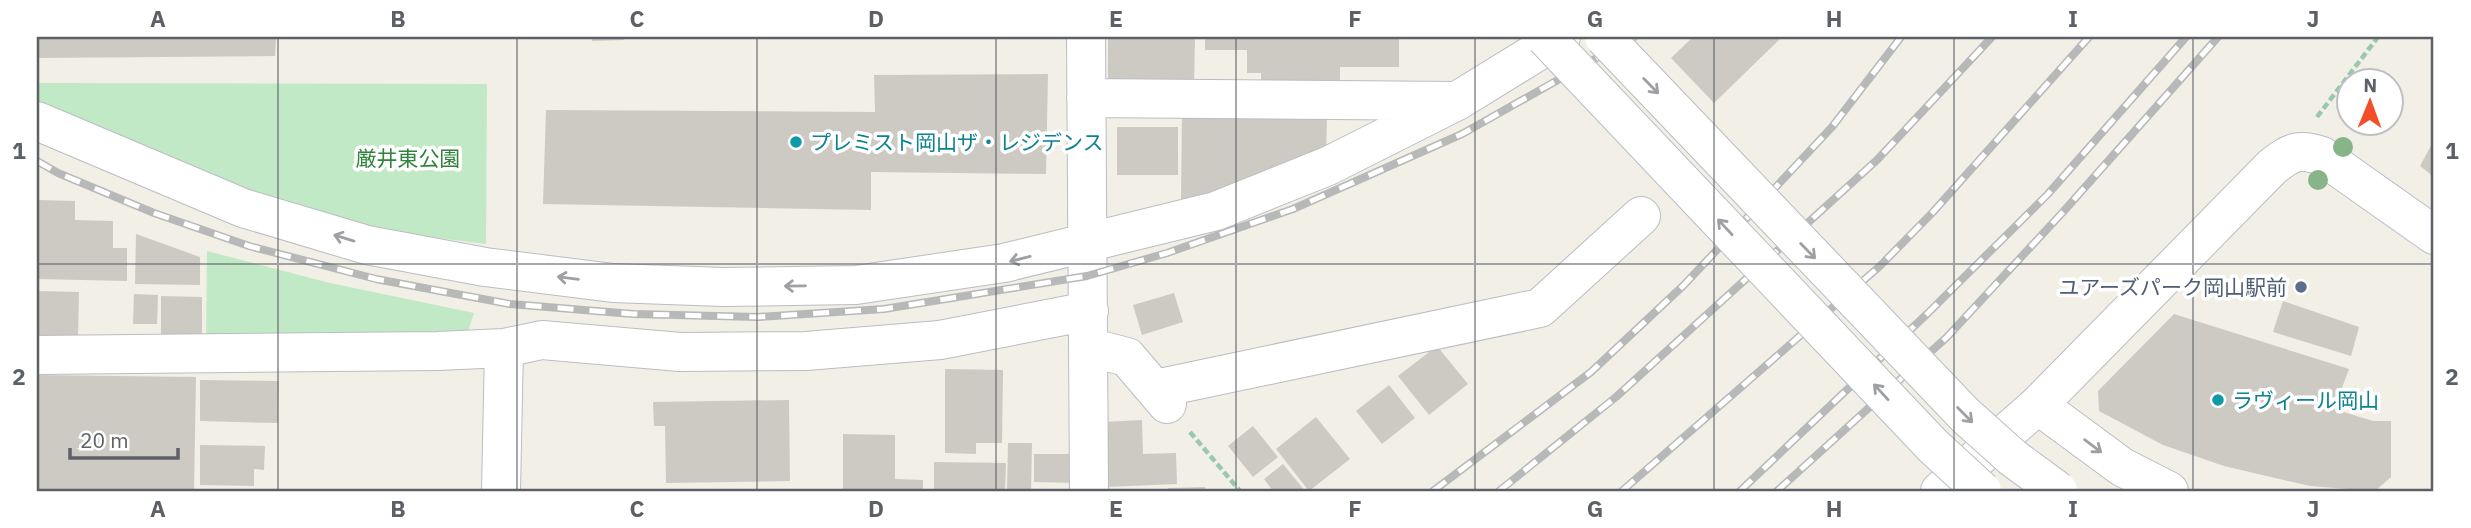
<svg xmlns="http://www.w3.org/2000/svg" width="2471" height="528" font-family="'IBM Plex Sans','Noto Sans JP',sans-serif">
  <rect width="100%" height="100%" fill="#f1efe6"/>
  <!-- green -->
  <path fill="#c1e9c6" d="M37,83L487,84L486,244L374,230L253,193L57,116L37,102Z
    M207,251L330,283L474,313L465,340L206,343Z"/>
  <!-- building -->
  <path fill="#cccac2" d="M37,37H276L275,56L37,58Z
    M592,37H624V40L592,41Z
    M1108,37H1195L1194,87L1108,86Z
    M1205,37H1399V67H1340V91H1261V73H1247V50H1205Z
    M1693,37H1782L1714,103L1671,58Z
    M1048,74L1046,174L871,172V210L543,204L546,110L875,112L874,75Z
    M1182,112L1327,113L1326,161L1181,203Z
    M1117,127H1178V175H1117Z
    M2434,140V177L2420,166Z
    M37,200L75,201V220L113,221V248H127V281L37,279Z
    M136,234L200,257V285L135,284Z
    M37,291L79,292L78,338L37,337Z
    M1174,293L1183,322L1142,335L1133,305Z
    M134,294L158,295L157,324H133Z
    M161,296L202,297V340H161Z
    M2283,301L2359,327L2351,356L2273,332Z
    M2174,314L2349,369L2334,409L2373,421H2391V477L2375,491L2310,486L2224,466L2163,445L2099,411L2098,391Z
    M1437,346L1468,384L1429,415L1398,376Z
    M945,369L1003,370L1002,443H976V454L945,453Z
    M37,375L196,377L194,491H37Z
    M200,380L279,381L278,423L200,421Z
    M1389,385L1415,418L1382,444L1356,411Z
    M789,400L790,481L666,483L665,426H654L653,402Z
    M1316,417L1350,459L1309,491L1276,449Z
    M1142,420L1143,454L1176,453L1177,484L1105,487L1102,422Z
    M1253,426L1278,457L1253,477L1228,446Z
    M843,434L895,435V479L923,480V491H843Z
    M1008,443H1032L1031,491H1007Z
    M200,445L265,446L264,470L254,469V486L200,485Z
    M1034,454H1075V483L1034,482Z
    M934,462L1006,463L1005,491H934Z
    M1283,464L1305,491H1273L1264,479Z
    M1205,487V491H1168V488Z"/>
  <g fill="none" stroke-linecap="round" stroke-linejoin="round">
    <!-- minor casing -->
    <g stroke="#babdc2" stroke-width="40">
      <path id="minor" d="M1086,37L1089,491
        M1086,98L1457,101L1561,37
        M37,121L243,208L367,245L485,267L613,283L723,287L856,285L1004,263L1216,211L1328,166L1457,101
        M1088,347L1127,357L1167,404
        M37,355L438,351L504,348L542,340L680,352L806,351L940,340L1089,311
        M1155,389L1540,308L1641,216
        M2038,405L2122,467L2169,491
        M501,491L504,348"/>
    </g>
    <!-- tertiary casing -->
    <g stroke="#babdc2" stroke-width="40">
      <path id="tertiary" d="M1940,491L2038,405L2272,167C2291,152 2298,148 2322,156L2434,235"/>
    </g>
    <!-- path -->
    <path stroke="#99c8ab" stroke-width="4.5" stroke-dasharray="7 3.5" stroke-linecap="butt" d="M2317,117L2378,37
      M1190,432L1240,491"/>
    <!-- minor -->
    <use href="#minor" stroke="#fff" stroke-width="38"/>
    <!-- tertiary -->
    <use href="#tertiary" stroke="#fff" stroke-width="38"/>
    <!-- rail casing -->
    <g stroke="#b7b8b8" stroke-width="8">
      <path id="rail" d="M37,161L58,173L154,213L249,246L376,279L510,304L633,314L758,317L884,309L1087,276L1167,253L1293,209L1462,134L1634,37
        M1433,491L1591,372L1684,285L1832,127L1901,37
        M1499,491L1616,397L1877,160L1992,37
        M1622,491L1880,266L1933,212L2089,37
        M1740,491L1927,314L2048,194L2186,37
        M1777,491L1947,337L2063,212L2218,37"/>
    </g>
    <!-- rail -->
    <use href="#rail" stroke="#fff" stroke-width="5" stroke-dasharray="16" stroke-linecap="butt"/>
    <!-- tertiary-bridge casing -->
    <g stroke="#babdc2" stroke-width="40" stroke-linecap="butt">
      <path id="tertiary-bridge" d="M1545,37L1933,446L1982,491
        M1604,37L1965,415L2013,458L2058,491"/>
    </g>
    <!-- tertiary-bridge -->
    <use href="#tertiary-bridge" stroke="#fff" stroke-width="38"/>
  </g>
  <!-- trees -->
  <g fill="#87b488">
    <circle cx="2343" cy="147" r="10"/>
    <circle cx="2318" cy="180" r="10"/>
  </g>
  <!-- one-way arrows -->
  <defs><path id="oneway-shaft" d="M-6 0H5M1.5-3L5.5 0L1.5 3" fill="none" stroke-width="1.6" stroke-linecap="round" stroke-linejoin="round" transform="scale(1.75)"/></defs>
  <g stroke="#9ea0a4">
    <use href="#oneway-shaft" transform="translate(1651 86) rotate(46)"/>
    <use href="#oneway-shaft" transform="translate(1725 227) rotate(-133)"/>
    <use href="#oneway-shaft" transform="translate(344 238) rotate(-163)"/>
    <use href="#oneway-shaft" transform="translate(1808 251) rotate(46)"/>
    <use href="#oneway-shaft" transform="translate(1020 259) rotate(166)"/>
    <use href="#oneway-shaft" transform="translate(568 278) rotate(-173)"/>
    <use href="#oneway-shaft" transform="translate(795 286) rotate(179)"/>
    <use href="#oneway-shaft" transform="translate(1881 392) rotate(-133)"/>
    <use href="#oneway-shaft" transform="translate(1965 415) rotate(45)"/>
    <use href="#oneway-shaft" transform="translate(2093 446) rotate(37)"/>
  </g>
  <!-- grid -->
  <path fill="none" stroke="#5d6167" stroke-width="2" stroke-opacity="0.55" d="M278,37V491M517,37V491M757,37V491M996,37V491M1236,37V491M1475,37V491M1714,37V491M1954,37V491M2193,37V491M37,264H2434"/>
  <!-- markers -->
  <g fill="#0f9aa8" stroke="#fff" stroke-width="2.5">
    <circle cx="796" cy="142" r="7"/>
    <circle cx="2218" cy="400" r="7"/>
  </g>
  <circle fill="#5c6f8a" stroke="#fff" stroke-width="2.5" cx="2301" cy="287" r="7"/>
  <g text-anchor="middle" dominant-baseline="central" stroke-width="7" stroke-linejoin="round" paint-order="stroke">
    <!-- culture labels -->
    <g font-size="21" fill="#0d838f" stroke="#fff" text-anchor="start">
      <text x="810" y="142">プレミスト岡山ザ・レジデンス</text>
      <text x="2232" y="400">ラヴィール岡山</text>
    </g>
    <!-- park labels -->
    <g font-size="21" fill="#30843c" stroke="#fff">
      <text x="408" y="158">厳井東公園</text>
    </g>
    <!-- service labels -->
    <g font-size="21" fill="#4e5e75" stroke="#fff" text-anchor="end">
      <text x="2287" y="287">ユアーズパーク岡山駅前</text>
    </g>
  </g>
  <!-- border -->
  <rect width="2471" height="528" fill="none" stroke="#ffffff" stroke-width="77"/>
  <!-- north arrow -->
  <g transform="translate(2370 102) rotate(1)"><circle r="33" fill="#ffffff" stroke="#bec0c2" stroke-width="2"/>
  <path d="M0-5L12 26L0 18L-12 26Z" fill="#f34d29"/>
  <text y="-10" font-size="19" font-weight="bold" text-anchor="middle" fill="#5d6167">N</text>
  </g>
  <!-- scale -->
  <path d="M70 448v10h108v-10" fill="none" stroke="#5d6167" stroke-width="3.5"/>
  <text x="80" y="448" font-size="21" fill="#5d6167" stroke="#ffffff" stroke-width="5" paint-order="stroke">20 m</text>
  <rect x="38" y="38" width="2394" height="452" fill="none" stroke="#5d6167" stroke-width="2.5"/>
  <g font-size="23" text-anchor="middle" font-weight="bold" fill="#5d6167">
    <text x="158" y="27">A</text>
    <text x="398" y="27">B</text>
    <text x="637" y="27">C</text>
    <text x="876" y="27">D</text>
    <text x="1116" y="27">E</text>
    <text x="1355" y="27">F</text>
    <text x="1595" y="27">G</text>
    <text x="1834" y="27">H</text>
    <text x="2073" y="27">I</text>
    <text x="2313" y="27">J</text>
    <text x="19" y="159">1</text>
    <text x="2452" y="159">1</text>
    <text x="19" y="385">2</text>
    <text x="2452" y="385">2</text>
    <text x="158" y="517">A</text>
    <text x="398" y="517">B</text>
    <text x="637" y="517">C</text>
    <text x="876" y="517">D</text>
    <text x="1116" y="517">E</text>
    <text x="1355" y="517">F</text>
    <text x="1595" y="517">G</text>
    <text x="1834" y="517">H</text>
    <text x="2073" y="517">I</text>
    <text x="2313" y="517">J</text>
  </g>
</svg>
